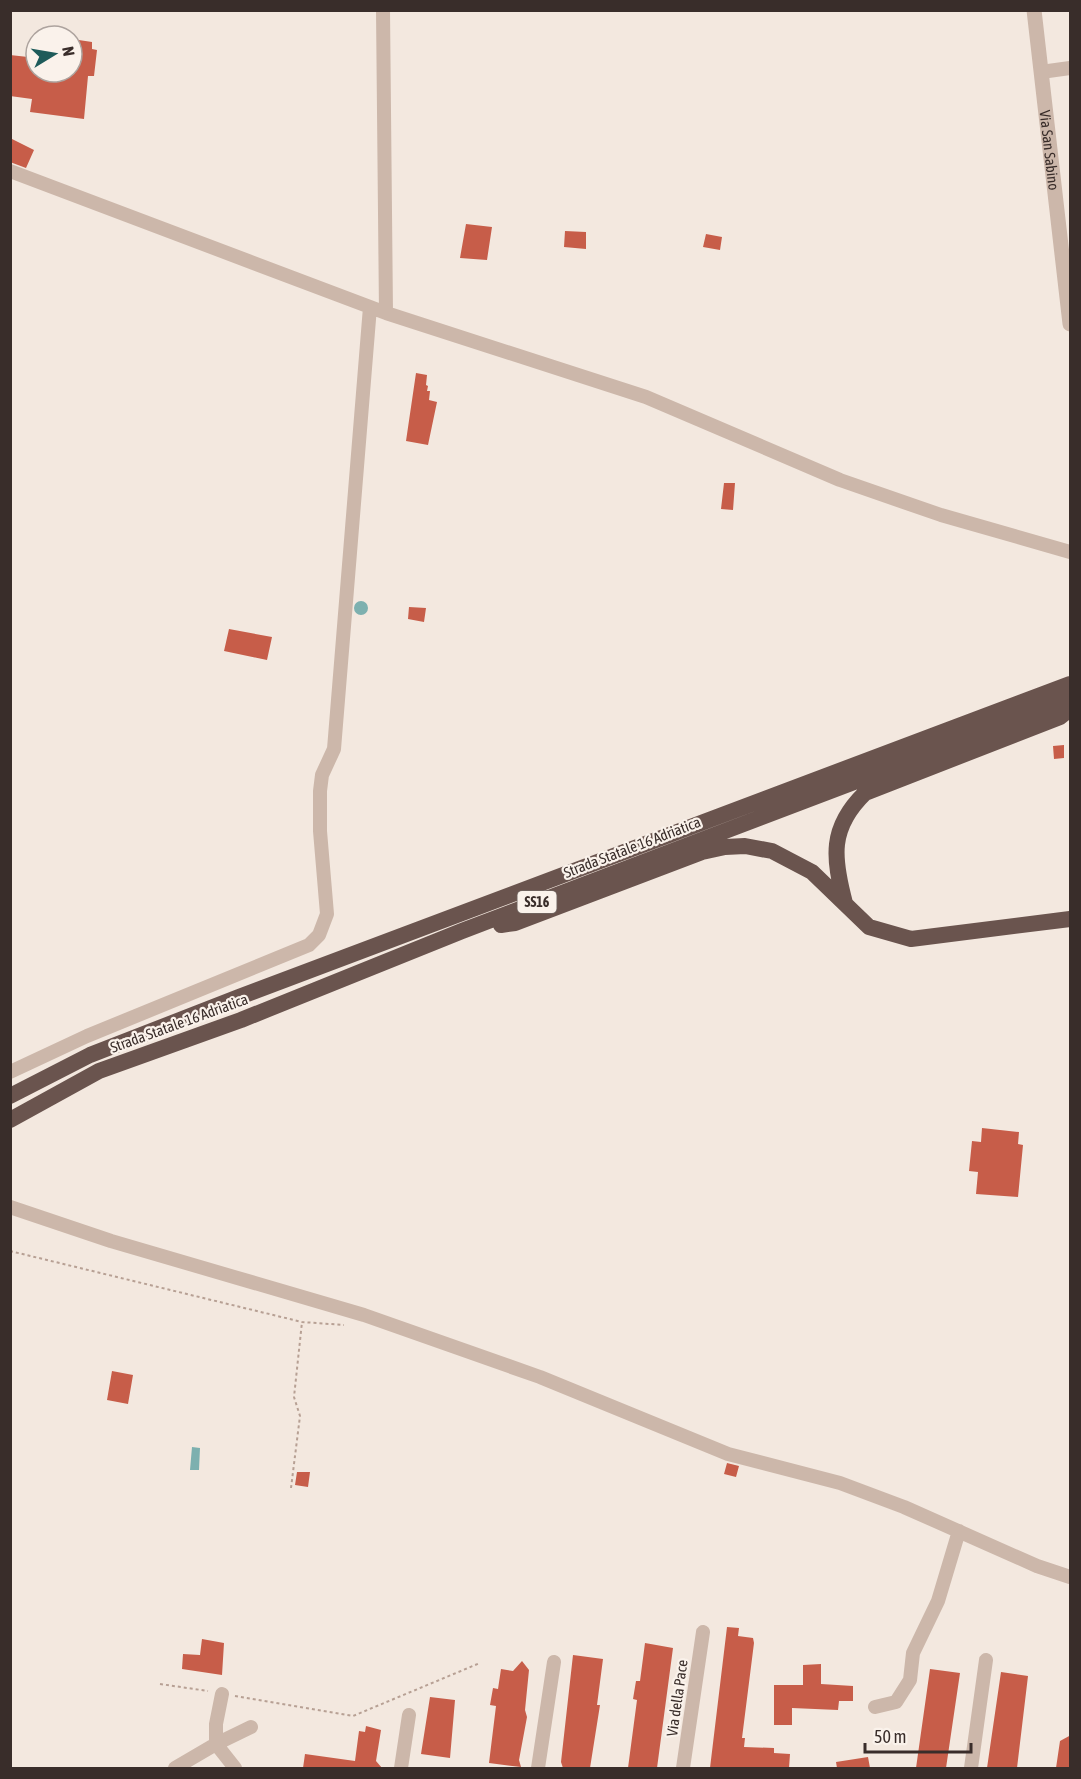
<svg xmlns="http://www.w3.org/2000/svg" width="1081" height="1779" font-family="'Asap Condensed',sans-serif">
  <rect width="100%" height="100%" fill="#f3e8df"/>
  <!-- water -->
  <path fill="#7db0af" d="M354 608a7 7 0 1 1 14 0a7 7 0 1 1-14 0Z
    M192,1447L200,1448L199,1470H190Z"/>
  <!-- building -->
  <path fill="#c75d49" d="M72,39L92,42V49L97,50L94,76H88L84,119L30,112L32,99L10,96V55L28,57L27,64H36V72H72Z
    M10,138L34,150L26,168L10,162Z
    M466,224L492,227L487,260L460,258Z
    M565,231L586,232V249L564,247Z
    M706,234L722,237L720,250L703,247Z
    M416,373L427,375L426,385L428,386L427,391H430L429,400L437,402L428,445L406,441Z
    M724,483H735L733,510L721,509Z
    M409,607L426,608L424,622L408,619Z
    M229,629L272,637L267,660L224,651Z
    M1064,745V758L1054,759L1053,746Z
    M982,1128L1019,1132L1018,1144L1023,1145L1018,1197L976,1194L978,1172L969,1171L972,1141L981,1142Z
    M112,1371L133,1375L128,1404L107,1400Z
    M727,1463L739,1466L736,1477L724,1474Z
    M297,1472H310L308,1487L295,1485Z
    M727,1627L739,1628L738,1636L753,1638L754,1643L742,1738H745L744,1747L774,1748V1753L790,1754L789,1768H710Z
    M202,1639L224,1643L222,1675L182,1669L183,1654L200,1655Z
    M645,1643L673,1648L657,1768H628L637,1700L633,1699L636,1681H640Z
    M573,1655L603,1659L597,1705H600L590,1768H563L561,1762Z
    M522,1661L529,1670L525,1710L527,1717L519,1760L521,1767L489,1763L496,1706L490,1705L493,1688L498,1689L501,1669L513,1671Z
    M821,1664V1684L853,1686V1701H839L838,1710L792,1708V1725H774V1685H803V1665Z
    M930,1669L960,1673L946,1768H916Z
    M1001,1672L1028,1676L1017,1768H987Z
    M430,1697L455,1700L450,1758L421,1754Z
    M366,1726L381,1730L376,1761L382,1768H303L305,1754L355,1761L359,1731L365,1732Z
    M1071,1735V1768H1056L1060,1741Z
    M868,1757L870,1768H837L836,1762Z"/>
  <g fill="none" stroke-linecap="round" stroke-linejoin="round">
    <!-- path -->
    <path stroke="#b7a094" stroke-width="2" stroke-dasharray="3 3" stroke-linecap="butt" d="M10,1251L302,1322L344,1325
      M291,1488L300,1416L294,1397L302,1322
      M160,1684L208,1691
      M235,1696L353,1716L480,1663"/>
    <!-- minor -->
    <path stroke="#ccb7aa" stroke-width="14" d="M383,10L386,313
      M1041,72L1070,68
      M10,171L386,313L646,397L840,480L941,515L1070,552
      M10,1072L87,1036L309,945L319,935L327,914L320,831V791L322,775L334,749L370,307
      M10,1207L111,1241L364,1315L540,1377L728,1454L840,1483L904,1507L1037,1566L1070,1577
      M222,1694L216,1724V1744L251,1727
      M875,1707L896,1702L910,1680L913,1653L938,1601L959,1531
      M175,1768L216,1744L235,1768
      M401,1768L409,1715
      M538,1768L554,1662
      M683,1768L703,1632
      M971,1768L986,1660"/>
    <!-- tertiary -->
    <path stroke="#ccb7aa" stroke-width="15" id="s1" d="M1034,10L1070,324"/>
    <!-- trunk -->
    <path stroke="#6a544e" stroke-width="16" d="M845,903C833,858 829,828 865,793L1060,717L1070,709
      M501,925L515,923L702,852L725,847L745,846L772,851L812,872L869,927L911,939L1070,919
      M10,1096L90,1055L239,997L1070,684
      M10,1120L99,1071L241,1020L462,931L1070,700"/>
  </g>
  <g text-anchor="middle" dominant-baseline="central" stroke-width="4.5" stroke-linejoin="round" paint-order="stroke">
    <!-- shield labels -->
    <rect fill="#faf2eb" stroke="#736864" stroke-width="1.5" x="517.5" y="891" width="39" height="22" rx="4.5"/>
    <g font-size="14" font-weight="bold" fill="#392d2a">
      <text x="537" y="902">SS16</text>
    </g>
    <!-- street labels -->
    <g font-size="15" fill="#392d2a" stroke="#faf2eb">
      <text stroke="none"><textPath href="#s1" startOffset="141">Via San Sabino</textPath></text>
      <text transform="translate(632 847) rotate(-21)">Strada Statale 16 Adriatica</text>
      <text transform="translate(179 1023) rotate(-20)">Strada Statale 16 Adriatica</text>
      <text transform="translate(677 1698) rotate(-82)">Via della Pace</text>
    </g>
  </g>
  <!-- border -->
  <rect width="1081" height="1779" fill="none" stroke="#392d2a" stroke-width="24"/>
  <!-- north arrow -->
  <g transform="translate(54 54) rotate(79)"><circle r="28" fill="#faf2eb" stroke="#ada39e" stroke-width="1.5"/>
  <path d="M0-4.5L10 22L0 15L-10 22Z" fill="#1e5b5a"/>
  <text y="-9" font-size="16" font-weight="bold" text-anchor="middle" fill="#392d2a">N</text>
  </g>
  <!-- scale -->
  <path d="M865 1743v9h106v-9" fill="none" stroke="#392d2a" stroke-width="3"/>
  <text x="874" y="1743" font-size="18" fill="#392d2a" stroke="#faf2eb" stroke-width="4.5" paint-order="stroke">50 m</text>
</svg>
